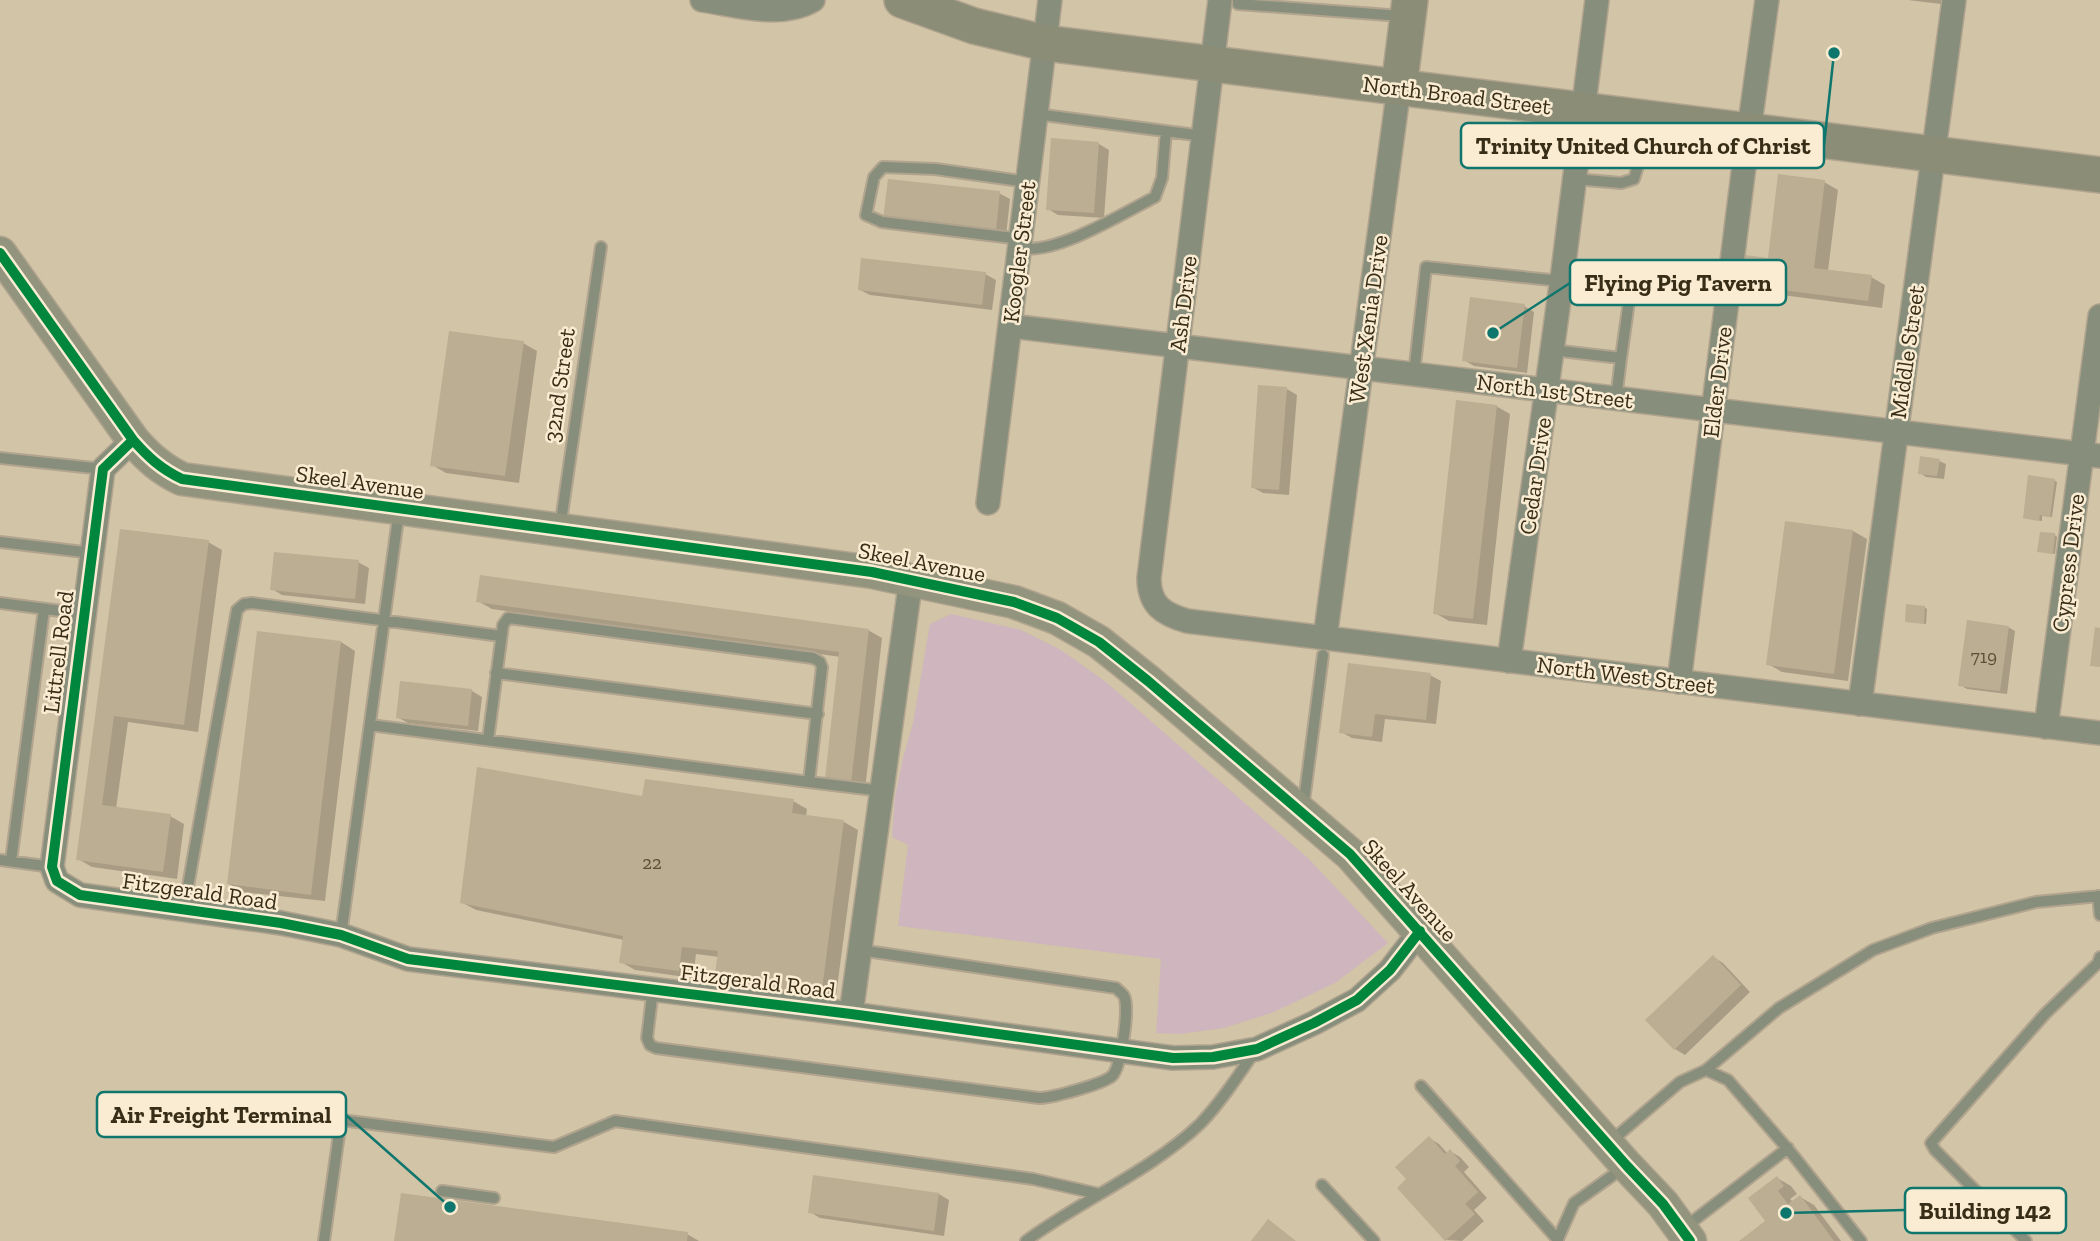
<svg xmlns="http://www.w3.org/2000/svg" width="2100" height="1241" font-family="'Zilla Slab',serif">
  <rect width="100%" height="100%" fill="#d2c4a7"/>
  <!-- green -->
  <path fill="#cfb5bd" d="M951,614L1021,630L1061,650L1106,682L1308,858L1388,943L1335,983L1274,1012L1224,1028L1179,1034L1156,1033L1161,959L898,926L908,845L892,837L895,797L903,758L913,723L930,624Z"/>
  <!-- shadow -->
  <path fill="#0003" d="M1908,0H1942L1941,4Z
    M1099,144L1109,150L1104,218L1058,215L1048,209Z
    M1824,182L1838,190L1828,271L1871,277L1885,285L1882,308L1758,292L1744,284L1770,260Z
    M999,193L1010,199L1006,236L896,224Z
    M985,274L996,280L992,310L870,295L860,290Z
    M1524,306L1534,312L1527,373L1474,366L1464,360Z
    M523,343L537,351L519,483L446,473L432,465Z
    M1287,389L1297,395L1289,495L1263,493L1252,487Z
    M1496,406L1510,414L1487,625L1449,621L1435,613Z
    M1939,461L1946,464L1944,479L1926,477L1920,473Z
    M2054,480L2057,482L2052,517L2042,516V521L2024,518Z
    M1786,523L1853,531L1867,539L1848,681L1782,672L1768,664Z
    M122,531L208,542L222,550L198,732L128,722L116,809L170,816L184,824L177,879L92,867L78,859Z
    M2055,535L2057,537L2055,554L2039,551Z
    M358,562L369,568L365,604L282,595L272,589Z
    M478,601L868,630L882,638L865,790L841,786V657L492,609Z
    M1924,607L1927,609L1926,624L1907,621Z
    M2008,627L2015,631L2007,694L1967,689L1960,685Z
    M341,642L355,651L325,901L243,892L229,884Z
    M1430,675L1441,681L1436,724L1385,719L1382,742L1352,738L1341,732Z
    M401,683L472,691L482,697L478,731L408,723L397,717Z
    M644,798L793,801L807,809L806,817L844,822L858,830L835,1003L730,989L716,981L719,957L696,954L693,978L635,970L621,962L624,940L476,910L461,902Z
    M1713,957L1723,963L1750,992L1685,1055L1675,1049Z
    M1429,1138L1439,1144L1448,1154L1450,1151L1460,1157L1469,1167L1464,1172L1487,1198L1474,1210L1484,1221L1462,1241L1446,1240L1408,1179Z
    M1777,1178L1791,1186L1797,1194L1790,1199L1793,1202L1800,1197L1814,1205L1841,1241H1742L1767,1222Z
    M939,1194L949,1200L944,1236L820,1218L810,1212Z
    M687,1234L699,1241H396Z"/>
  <!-- building -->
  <path fill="#bbae93" d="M1051,138L1099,142L1094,213L1046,210Z
    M1778,174L1825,180L1814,268L1872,275L1868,301L1742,285L1745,255L1768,258Z
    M888,179L1000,191L996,231L883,219Z
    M861,258L986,272L982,305L858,290Z
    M1470,297L1525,304L1517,368L1462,361Z
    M449,331L524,341L505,476L430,466Z
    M1258,385L1287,387L1279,490L1251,488Z
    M1456,400L1497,405L1473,619L1433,614Z
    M1920,456L1940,459L1937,476L1918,474Z
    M2028,475L2055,479L2050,517L2040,515L2039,521L2023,518Z
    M1785,521L1853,530L1834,674L1766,665Z
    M120,529L209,540L184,725L114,716L102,805L171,814L163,872L76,860Z
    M2040,532L2055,533L2053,554L2037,552Z
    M274,552L359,560L355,599L270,590Z
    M480,575L869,629L851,783L825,779L839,652L476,602Z
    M1906,604L1925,606L1924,624L1905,622Z
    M1967,620L2009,626L2000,691L1958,686Z
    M2095,627L2100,628V667L2090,666Z
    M257,631L341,641L311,895L227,884Z
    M1348,663L1431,673L1426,720L1375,714L1372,737L1339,733Z
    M400,681L472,689L468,726L396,718Z
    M477,767L642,796L645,779L794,799L792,813L844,820L821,997L714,982L718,951L682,947L679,971L619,963L623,936L460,903Z
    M1713,955L1741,985L1674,1050L1645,1020Z
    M1429,1136L1445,1154L1450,1149L1460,1161L1455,1166L1478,1192L1465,1204L1475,1214L1445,1241L1397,1188L1406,1179L1395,1167Z
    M813,1175L939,1193L934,1231L808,1213Z
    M1777,1176L1784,1186L1778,1191L1788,1204L1800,1195L1834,1241H1739L1765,1221L1748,1198Z
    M401,1193L688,1232L687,1241H394Z
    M1268,1219L1296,1241H1251Z"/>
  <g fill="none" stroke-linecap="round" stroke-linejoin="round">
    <!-- lane casing -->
    <g stroke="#b0a48e" stroke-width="14">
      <path id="lane" d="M1238,0V4L1402,16
        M1036,114L1203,136
        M1575,179L1621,183L1634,179L1637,169L1645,124
        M1021,239L882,222L866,215L874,177L883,167L935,169L1028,182
        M1020,248C1056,255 1122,214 1155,197L1162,178L1166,131
        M1563,271L1632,280
        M1552,350L1621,358L1616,399
        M1621,358L1632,280L1728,292
        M1414,374L1426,267L1561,281
        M0,458L103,469
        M560,528L601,247
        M0,542L92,553
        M0,603L84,614
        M496,673L818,714
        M370,725L809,782L822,667L820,662L813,658L508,618L503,625L488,740
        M809,782L882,791
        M1303,809L1323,655
        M0,860L52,867
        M11,861L44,609
        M2098,896L2100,915
        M184,909L237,610L244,604L252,603L501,636
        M341,935L399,511
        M653,989L647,1038L650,1045L656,1048L1039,1098C1052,1098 1103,1084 1112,1076C1121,1068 1130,1008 1124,996C1123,994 1118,990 1116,988L860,950
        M1706,1070L1779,1008L1873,950L1932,928L2036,902L2100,896
        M1421,1086L1558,1240
        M1610,1142L1680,1082L1706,1070L1728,1080L1793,1155L1861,1241
        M1322,1185L1374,1241
        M442,1191L494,1198
        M1684,1228L1788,1148
        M324,1241L341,1120L554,1147L615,1121L1033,1179L1099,1194
        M1026,1241C1080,1201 1152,1170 1200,1124C1221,1102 1238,1076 1255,1051
        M1557,1241L1574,1203L1623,1168
        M2026,1241L1935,1150L1931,1143L2045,1014L2098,963L2100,957"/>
    </g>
    <!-- street casing -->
    <g stroke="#b0a48e" stroke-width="26">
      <path id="street" d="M702,0C736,5 781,19 813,0
        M1220,0L1149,578C1149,605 1163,614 1187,621L2100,733
        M1010,326L2100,456
        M133,440L103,469L52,867L57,881L80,895L281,923L341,935L408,959L851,1014L1173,1058L1213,1057L1257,1049L1314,1023L1357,1000L1390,970L1420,931
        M988,503L1050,0
        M1325,638L1399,87
        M1509,661L1563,271L1597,0
        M1679,682L1743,174L1767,0
        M1860,704L1954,0
        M2046,727L2100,316
        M851,1014L911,579"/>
    </g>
    <!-- secondary casing -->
    <g stroke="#b0a48e" stroke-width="35">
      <path id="secondary" d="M0,253L133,440C148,457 161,469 182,479L872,572L1014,602L1057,618L1099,642L1148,681L1350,854L1627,1166L1663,1204L1690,1241"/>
    </g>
    <!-- primary casing -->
    <g stroke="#b0a48e" stroke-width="38">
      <path id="primary" d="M902,0L974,26L1045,43L2100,175
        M1399,87L1410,0"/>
    </g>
    <!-- lane -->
    <use href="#lane" stroke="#888e7c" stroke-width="10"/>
    <!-- street -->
    <use href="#street" stroke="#888e7c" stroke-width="23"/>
    <!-- secondary -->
    <use href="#secondary" stroke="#92947e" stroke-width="32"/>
    <!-- primary -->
    <use href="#primary" stroke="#8b8d77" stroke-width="35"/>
    <!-- cycleway casing -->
    <g stroke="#faecd2" stroke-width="15">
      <path id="cycleway" d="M0,253L133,440C148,457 161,469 182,479L872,572L1014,602L1057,618L1099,642L1148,681L1350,854L1627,1166L1663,1204L1690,1241
        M133,440L103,469L52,867L57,881L80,895L281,923L341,935L408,959L851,1014L1173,1058L1213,1057L1257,1049L1314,1023L1357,1000L1390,970L1420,931"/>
    </g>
    <!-- cycleway -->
    <use href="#cycleway" stroke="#00873e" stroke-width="10"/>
  </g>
  <g text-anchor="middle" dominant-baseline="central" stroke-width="5" stroke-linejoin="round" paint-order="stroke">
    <!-- number labels -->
    <g font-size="19" fill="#5a4f38">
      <text x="1984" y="656">719</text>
      <text x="652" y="862">22</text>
    </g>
    <!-- street labels -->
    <g font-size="23" fill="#382e18" stroke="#faecd2">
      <text transform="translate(1457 95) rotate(7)">North Broad Street</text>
      <text transform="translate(1019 252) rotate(-83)">Koogler Street</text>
      <text transform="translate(1183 304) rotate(-83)">Ash Drive</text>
      <text transform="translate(1368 319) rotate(-82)">West Xenia Drive</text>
      <text transform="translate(1907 352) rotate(-82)">Middle Street</text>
      <text transform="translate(1717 382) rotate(-83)">Elder Drive</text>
      <text transform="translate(559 385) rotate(-82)">32nd Street</text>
      <text transform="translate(1555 391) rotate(7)">North 1st Street</text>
      <text transform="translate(1535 476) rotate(-82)">Cedar Drive</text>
      <text transform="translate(360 482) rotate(8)">Skeel Avenue</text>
      <text transform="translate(922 562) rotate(11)">Skeel Avenue</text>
      <text transform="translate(2068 563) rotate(-83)">Cypress Drive</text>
      <text transform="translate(58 652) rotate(-83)">Littrell Road</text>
      <text transform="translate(1626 675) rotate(7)">North West Street</text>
      <text transform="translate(1410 890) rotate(48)">Skeel Avenue</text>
      <text transform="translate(200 891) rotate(8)">Fitzgerald Road</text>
      <text transform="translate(758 981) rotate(7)">Fitzgerald Road</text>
    </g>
  </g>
  <!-- callouts -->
  <path fill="none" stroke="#0f766e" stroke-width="2.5" d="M1834 53L1824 145M1493 333L1570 283M450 1207L346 1115M1786 1213L1905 1210"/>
  <g fill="#0f766e" stroke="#faecd2" stroke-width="2.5">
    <circle cx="1834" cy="53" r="7"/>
    <circle cx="1493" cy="333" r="7"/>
    <circle cx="450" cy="1207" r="7"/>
    <circle cx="1786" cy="1213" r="7"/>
  </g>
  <g fill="#faecd2" stroke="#0f766e" stroke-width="2.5">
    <rect x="1461" y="123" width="363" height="45" rx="7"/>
    <rect x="1570" y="260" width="216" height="45" rx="7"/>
    <rect x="97" y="1092" width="249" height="45" rx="7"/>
    <rect x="1905" y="1188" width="161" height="45" rx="7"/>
  </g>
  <g font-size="24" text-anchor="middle" font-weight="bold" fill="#382e18">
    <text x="1643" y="154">Trinity United Church of Christ</text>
    <text x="1678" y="291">Flying Pig Tavern</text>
    <text x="221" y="1123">Air Freight Terminal</text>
    <text x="1985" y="1219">Building 142</text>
  </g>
</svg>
